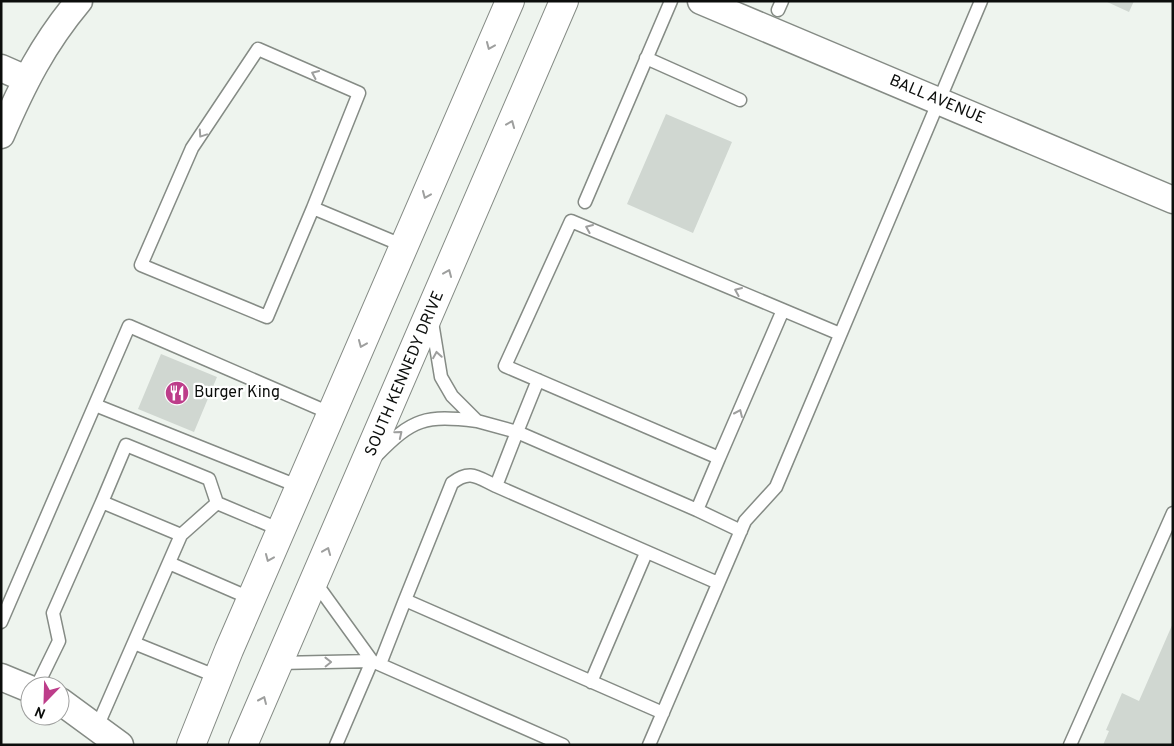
<svg xmlns="http://www.w3.org/2000/svg" width="1174" height="746" font-family="Overpass,sans-serif">
  <rect width="100%" height="100%" fill="#eef4ee"/>
  <!-- building -->
  <path fill="#d0d7d1" d="M1105,1H1134L1129,12Z
    M666,114L732,142L693,233L627,204Z
    M161,354L217,377L194,432L138,409Z
    M1173,623V745H1103L1109,731L1106,730L1122,693L1139,701Z"/>
  <g fill="none" stroke-linecap="round" stroke-linejoin="round">
    <!-- lane casing -->
    <g stroke="#858b85" stroke-width="15">
      <path id="lane" d="M778,10L782,1
        M646,58L740,100
        M585,202L671,1
        M313,208L267,317L141,265L192,148L258,49L359,93L313,208L404,246
        M538,380L517,432L697,510
        M95,405L300,487
        M477,421L517,432L496,486L718,583
        M376,456C413,418 425,415 477,421L452,396L441,377L432,322
        M719,458L783,310
        M496,486C477,477 470,469 452,483L405,600L663,713
        M102,502L126,445L209,479L217,503L281,530
        M741,531L697,510L719,458L505,366L571,221L840,334
        M181,535L217,503
        M169,563L252,599
        M1,622L129,326L332,414
        M134,643L218,677
        M279,663L372,661L315,582
        M380,664L405,600
        M591,682L646,553
        M37,686L59,641L53,613L102,502L181,535L97,727
        M336,745L372,661L563,745
        M649,745L745,521L776,487L981,1
        M1070,745L1173,513"/>
    </g>
    <!-- street casing -->
    <g stroke="#858b85" stroke-width="29">
      <path id="street" d="M701,1L1173,200
        M1,68L26,79
        M1,135C23,84 43,44 79,1
        M1,677L30,689
        M60,701L120,745"/>
    </g>
    <!-- primary casing -->
    <g stroke="#858b85" stroke-width="30">
      <path id="primary" d="M191,745L229,650L510,1
        M243,745L564,1"/>
    </g>
    <!-- lane -->
    <use href="#lane" stroke="#fff" stroke-width="12"/>
    <!-- street -->
    <use href="#street" stroke="#fff" stroke-width="26"/>
    <!-- primary -->
    <use href="#primary" stroke="#fff" stroke-width="28"/>
  </g>
  <!-- one-way arrows -->
  <defs><path id="oneway-chevron" d="M-2-3.5L2.5 0L-2 3.5" fill="none" stroke-width="1.6" stroke-linecap="round" stroke-linejoin="round" transform="scale(1.25)"/></defs>
  <g stroke="#9e9f9e">
    <use href="#oneway-chevron" transform="translate(490 46) rotate(113)"/>
    <use href="#oneway-chevron" transform="translate(315 74) rotate(-156)"/>
    <use href="#oneway-chevron" transform="translate(511 124) rotate(-67)"/>
    <use href="#oneway-chevron" transform="translate(202 134) rotate(124)"/>
    <use href="#oneway-chevron" transform="translate(426 195) rotate(113)"/>
    <use href="#oneway-chevron" transform="translate(589 228) rotate(-157)"/>
    <use href="#oneway-chevron" transform="translate(448 273) rotate(-67)"/>
    <use href="#oneway-chevron" transform="translate(738 291) rotate(-157)"/>
    <use href="#oneway-chevron" transform="translate(362 344) rotate(113)"/>
    <use href="#oneway-chevron" transform="translate(437 355) rotate(-99)"/>
    <use href="#oneway-chevron" transform="translate(739 413) rotate(-66)"/>
    <use href="#oneway-chevron" transform="translate(399 434) rotate(-39)"/>
    <use href="#oneway-chevron" transform="translate(327 551) rotate(-68)"/>
    <use href="#oneway-chevron" transform="translate(269 558) rotate(113)"/>
    <use href="#oneway-chevron" transform="translate(328 662) rotate(-1)"/>
    <use href="#oneway-chevron" transform="translate(263 700) rotate(-66)"/>
  </g>
  <!-- icons -->
  <defs>
    <g id="restaurant-disc" transform="scale(1.25)"><circle r="9.5" fill="#bd3d8a" stroke="#fff"/><path d="M-5-6h1v4h1v-4h1v4h1v-4h1v5L-1.5 .5V6h-2V.5L-5-1ZM5-6V6H3V1.5H1.5Q1.5-4 5-6Z" fill="#fff"/></g>
  </defs>
  <g fill-rule="evenodd">
    <use href="#restaurant-disc" x="177" y="393"/>
  </g>
  <g text-anchor="middle" dominant-baseline="central" stroke-width="4.5" stroke-linejoin="round" paint-order="stroke">
    <!-- street labels -->
    <g font-size="16" fill="#0c0e0c" stroke="#fff">
      <text transform="translate(937 100) rotate(23)">BALL AVENUE</text>
      <text transform="translate(405 374) rotate(-67)">SOUTH KENNEDY DRIVE</text>
    </g>
    <!-- poi labels -->
    <g font-size="16" fill="#0c0e0c" stroke="#fff" text-anchor="start">
      <text x="194" y="393">Burger King</text>
    </g>
  </g>
  <!-- border -->
  <rect width="1174" height="746" fill="none" stroke="#0c0e0c" stroke-width="5"/>
  <!-- north arrow -->
  <g transform="translate(45 701) rotate(203)"><circle r="24" fill="#ffffff" stroke="#9e9f9e"/>
  <path d="M0-4L9 19L0 12L-9 19Z" fill="#bd3d8a"/>
  <text y="-8" font-size="14" font-weight="bold" text-anchor="middle" fill="#0c0e0c">N</text>
  </g>
</svg>
